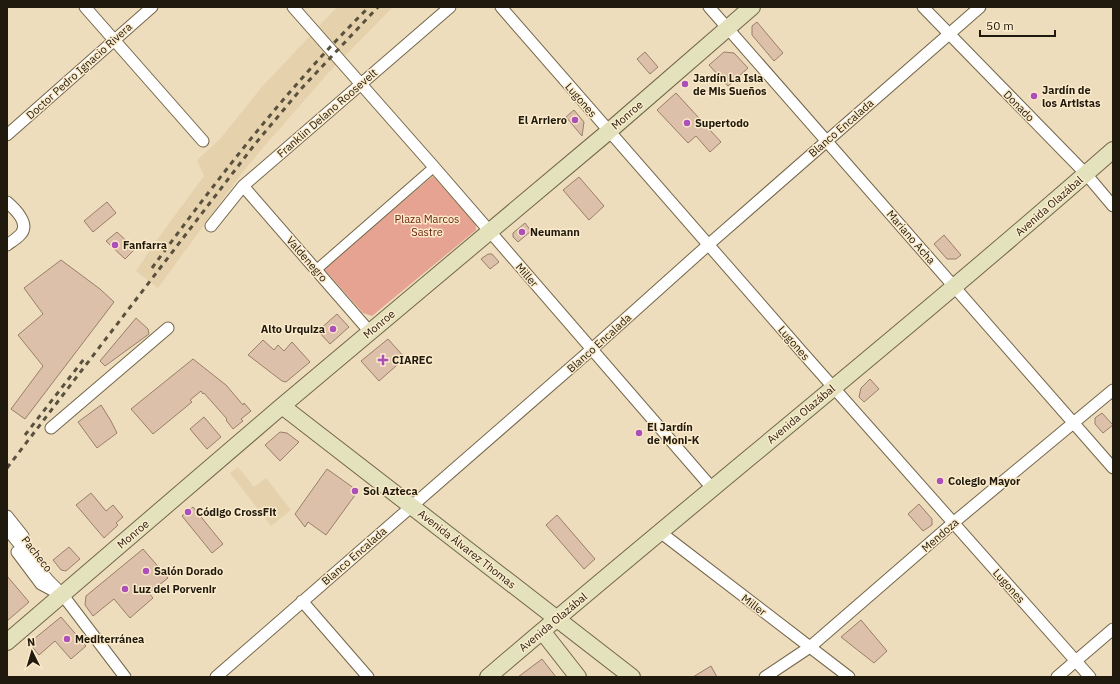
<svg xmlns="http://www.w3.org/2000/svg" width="1120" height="684" font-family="'IBM Plex Sans',sans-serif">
  <rect width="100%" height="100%" fill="#edddbd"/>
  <!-- built -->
  <path fill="#e5d1ab" d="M337,7H393L331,70L261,150L242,173L158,288L136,271L159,237L204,176L197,160L220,139L261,88Z
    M238,467L254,487L266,478L291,510L271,526L230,473Z"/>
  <!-- green -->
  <path fill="#e7a391" d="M433,176L476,224V230L372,316L363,313L323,268Z"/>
  <!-- building -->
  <path fill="#ddc0a9" stroke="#997e69" d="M757,22L783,53L774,61L752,35V26Z
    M645,52L658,67L650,74L637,59Z
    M724,52L734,53L748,68L728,86L709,65Z
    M676,93L721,142L710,152L696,136L688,143L657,110Z
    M574,110L584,122L582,136L566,117Z
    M579,177L604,206L589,220L563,190Z
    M107,202L116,213L93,232L84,221Z
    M525,223L531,231L518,242L513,237V233Z
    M117,232L135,249L125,259L106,241Z
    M944,235L961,255L956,259H947L934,244Z
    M488,254H492L499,262L490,269L481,259Z
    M61,260L100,289L114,302L25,419L11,409L43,366L18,335L43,314L24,288Z
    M337,314L349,327L330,344L318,331Z
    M136,318L148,329L149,334L105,366L100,361Z
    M388,339L405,358L379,381L361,361Z
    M263,340L274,350L278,345L284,351L292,342L310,362L286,382L282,381L248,355Z
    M193,359L226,385L243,405L244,403L251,411L241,419L243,421L233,429L226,420L227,419L204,393L203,394L201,391L190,400L192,402L153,434L131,409Z
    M870,379L879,389L864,402L859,397L861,388Z
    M101,405L111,421L117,433L97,448L78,422Z
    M1102,413L1113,425L1103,433L1095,424V418Z
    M204,417L221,437L207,449L190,429Z
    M280,432L287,433L299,442L280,461L265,445Z
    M327,469L358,491L326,535L308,522L305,527L295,514Z
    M91,493L106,511L113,505L123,517L116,523L118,525L104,538L76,505Z
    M919,504L932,519V525L923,531L908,514Z
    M193,507L223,544L212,553L182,516Z
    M557,515L595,559L584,569L546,525Z
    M69,547L80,559L66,571L61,570L53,560Z
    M143,549L168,578L149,593L153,598L130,618L114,599L93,616L85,605L86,596Z
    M7,576L29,602L7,621Z
    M61,617L86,646L71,659L55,641L39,655L29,643Z
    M861,620L887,651L874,663L841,637Z
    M542,659L556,677H518Z
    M711,666L717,677H693Z"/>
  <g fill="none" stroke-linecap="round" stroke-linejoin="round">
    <!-- pedestrian casing -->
    <g stroke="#746649" stroke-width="11">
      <path id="pedestrian" d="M316,270L434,167"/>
    </g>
    <!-- minor casing -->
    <g stroke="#746649" stroke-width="13">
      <path id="minor" d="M85,7L203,141
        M293,7L434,167L712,488
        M501,7L802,352L1090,677
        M709,7L1113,468
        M923,7L1086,174L1113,206
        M7,135L152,7
        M243,186L370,332
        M7,202C15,209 31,224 20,235C16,239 11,242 7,245
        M211,226L243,186L450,7
        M51,428L168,328
        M7,516L23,536
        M8,530L48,580L62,594L125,677
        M660,532L849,677
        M17,552L41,584L54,591
        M302,601L368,677
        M216,677L592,349L708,245L980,7
        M765,677L810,647L953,523L1113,390
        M1057,677L1113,629"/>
    </g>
    <!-- secondary casing -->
    <g stroke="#746649" stroke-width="18">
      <path id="secondary" d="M282,406L632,677
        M542,631L578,677
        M7,642L282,406L608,132L752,7
        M488,677C695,500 908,330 1113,150"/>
    </g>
    <!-- pedestrian -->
    <use href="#pedestrian" stroke="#fff" stroke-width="9"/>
    <!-- minor -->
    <use href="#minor" stroke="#fff" stroke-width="11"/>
    <!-- secondary -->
    <use href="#secondary" stroke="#e4e2bc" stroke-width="16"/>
    <!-- rail -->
    <path stroke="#59503e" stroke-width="3" stroke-dasharray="5 5" stroke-linecap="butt" d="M152,268C219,177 288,87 369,7
      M25,435L84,359
      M7,468L255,144L301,89L378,7"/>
  </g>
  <!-- markers -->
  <g fill="#ad4fb8" stroke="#fbeaca" stroke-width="1.5">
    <circle cx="685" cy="84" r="4"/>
    <circle cx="1034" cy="96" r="4"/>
    <circle cx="575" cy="120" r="4"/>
    <circle cx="687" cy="123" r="4"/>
    <circle cx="522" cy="232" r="4"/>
    <circle cx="115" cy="245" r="4"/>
    <circle cx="333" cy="329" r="4"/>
    <path d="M381 354h4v4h4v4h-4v4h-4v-4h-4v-4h4z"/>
    <circle cx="639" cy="433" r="4"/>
    <circle cx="940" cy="481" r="4"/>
    <circle cx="355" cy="491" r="4"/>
    <circle cx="188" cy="512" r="4"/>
    <circle cx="146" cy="571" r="4"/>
    <circle cx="125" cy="589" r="4"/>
    <circle cx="67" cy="639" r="4"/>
  </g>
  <g text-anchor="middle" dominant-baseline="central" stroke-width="3" stroke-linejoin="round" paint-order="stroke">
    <!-- street labels -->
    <g font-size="11" fill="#201a0e" stroke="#fbeaca">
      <text transform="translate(79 71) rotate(-42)">Doctor Pedro Ignacio Rivera</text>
      <text transform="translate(581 100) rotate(49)">Lugones</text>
      <text transform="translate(1019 106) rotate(45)">Donado</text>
      <text transform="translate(327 113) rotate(-41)">Franklin Delano Roosevelt</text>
      <text transform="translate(627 115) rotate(-41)">Monroe</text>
      <text transform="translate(841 128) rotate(-41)">Blanco Encalada</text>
      <text transform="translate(1049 206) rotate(-41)">Avenida Olazábal</text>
      <text transform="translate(911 237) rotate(49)">Mariano Acha</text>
      <text transform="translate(307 259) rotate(49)">Valdenegro</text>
      <text transform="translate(527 275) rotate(49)">Miller</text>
      <text transform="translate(379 324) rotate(-40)">Monroe</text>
      <text transform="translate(599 343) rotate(-42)">Blanco Encalada</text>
      <text transform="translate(794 343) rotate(49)">Lugones</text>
      <text transform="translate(801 414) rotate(-40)">Avenida Olazábal</text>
      <text transform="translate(133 534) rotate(-40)">Monroe</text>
      <text transform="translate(940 535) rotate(-41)">Mendoza</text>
      <text transform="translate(467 549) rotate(38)">Avenida Álvarez Thomas</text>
      <text transform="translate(37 554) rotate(52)">Pacheco</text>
      <text transform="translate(354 556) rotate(-41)">Blanco Encalada</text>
      <text transform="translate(1009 586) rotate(48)">Lugones</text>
      <text transform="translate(754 605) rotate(37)">Miller</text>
      <text transform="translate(553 622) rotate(-40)">Avenida Olazábal</text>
    </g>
    <!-- poi labels -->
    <g font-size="11" font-weight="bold" fill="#201a0e" stroke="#fbeaca" text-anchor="start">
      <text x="693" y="78">Jardín La Isla<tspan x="693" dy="13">de Mis Sueños</tspan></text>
      <text x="1042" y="90">Jardín de<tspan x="1042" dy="13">los Artistas</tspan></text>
      <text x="567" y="120" text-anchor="end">El Arriero</text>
      <text x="695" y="123">Supertodo</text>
      <text x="530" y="232">Neumann</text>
      <text x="123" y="245">Fanfarra</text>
      <text x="325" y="329" text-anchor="end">Alto Urquiza</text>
      <text x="392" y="360">CIAREC</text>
      <text x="647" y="427">El Jardín<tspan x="647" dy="13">de Moni-K</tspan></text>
      <text x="948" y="481">Colegio Mayor</text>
      <text x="363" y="491">Sol Azteca</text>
      <text x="196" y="512">Código CrossFit</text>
      <text x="154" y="571">Salón Dorado</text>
      <text x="133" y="589">Luz del Porvenir</text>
      <text x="75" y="639">Mediterránea</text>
    </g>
    <!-- park labels -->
    <g font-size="11" fill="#691c07" stroke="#fbeaca">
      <text x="427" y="219">Plaza Marcos<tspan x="427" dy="13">Sastre</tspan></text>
    </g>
  </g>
  <!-- border -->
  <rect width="1120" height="684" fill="none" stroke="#201a0e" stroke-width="16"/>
  <!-- north arrow -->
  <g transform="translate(32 652) rotate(355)" stroke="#fbeaca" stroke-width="3" paint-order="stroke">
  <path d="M0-3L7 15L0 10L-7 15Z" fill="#201a0e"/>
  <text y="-6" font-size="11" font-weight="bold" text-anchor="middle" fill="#201a0e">N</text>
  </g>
  <!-- scale -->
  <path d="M980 30v6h75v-6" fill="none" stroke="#201a0e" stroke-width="2"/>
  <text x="986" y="30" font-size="12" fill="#201a0e" stroke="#fbeaca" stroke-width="3" paint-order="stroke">50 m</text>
</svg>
